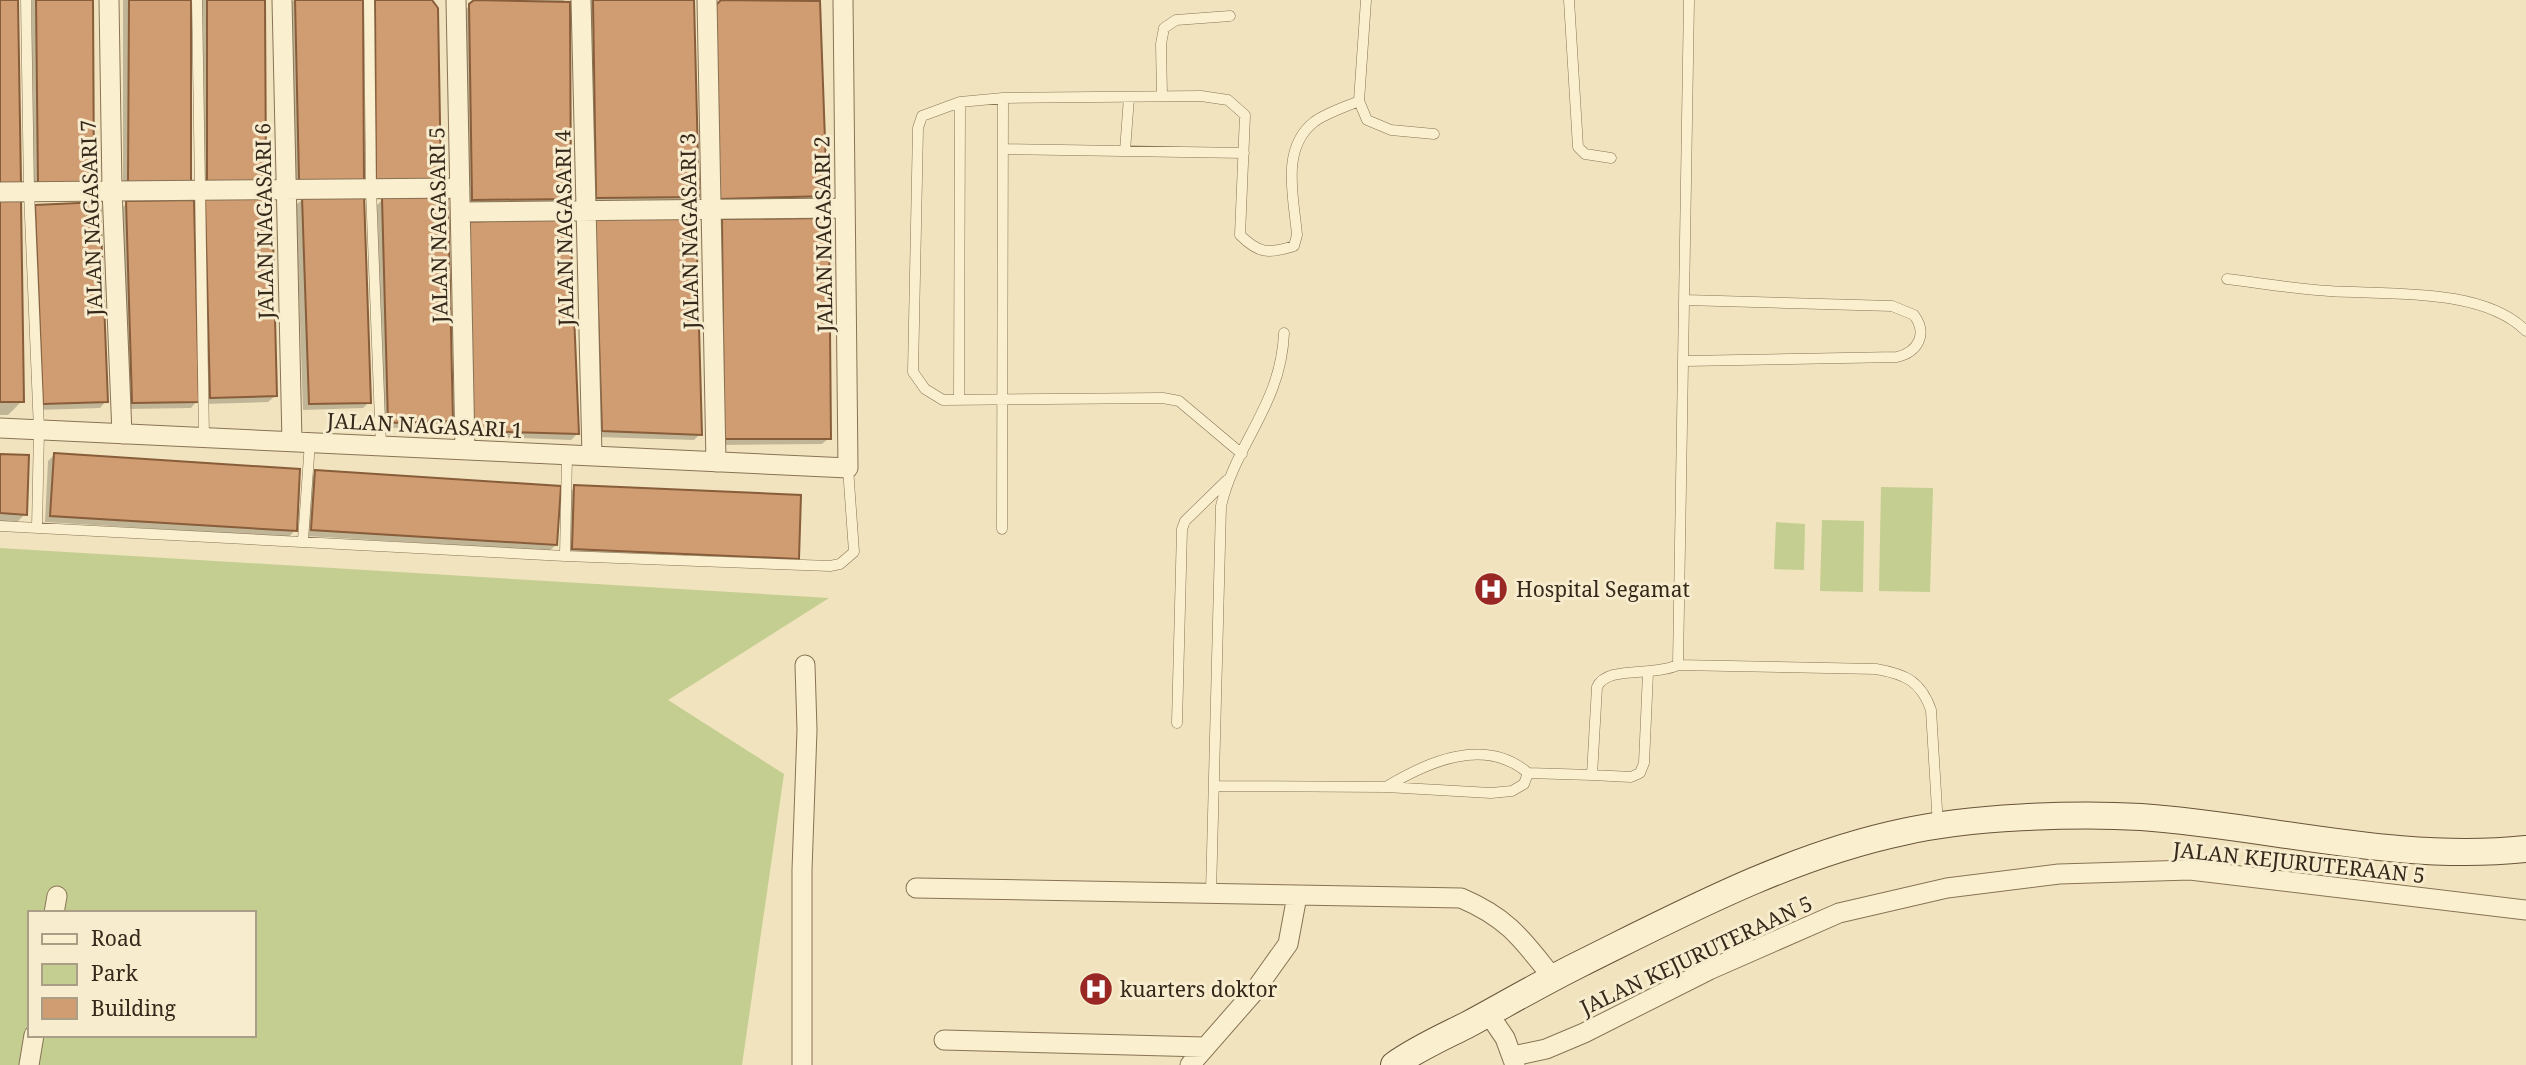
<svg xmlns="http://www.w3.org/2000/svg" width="2526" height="1065" font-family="'Noto Serif',serif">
  <rect width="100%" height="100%" fill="#f0e3bd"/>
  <!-- green -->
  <path fill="#c4ce91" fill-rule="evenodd" d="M1881,487L1933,488L1930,592L1879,591Z
    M1822,520L1864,521L1863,592L1820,591Z
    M1776,522L1805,524L1804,570L1774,569Z
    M0,548L829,598L668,700L784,774L742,1065H0ZM30,913H254V1035H30Z"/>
  <!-- shadow -->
  <path fill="#0003" d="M32,0H91L93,183L32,190Z
    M123,0H190L189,183L123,189Z
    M201,0H264V181L202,187Z
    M294,0H361L363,179L293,186L289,5Z
    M369,0H430L440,179L371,186Z
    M476,0H563L568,3L569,198L563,204L466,205L463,12Z
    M587,0H692L697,197L691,203H590Z
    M723,0L818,2L825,195L819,201L714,204L710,14Z
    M303,199L369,402L363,408L303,410L296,205Z
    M383,199L451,421L445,427L382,428L376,206Z
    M0,200L22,401L8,415H0Z
    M206,201L275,396L268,402L204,404L200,208Z
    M127,203L197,401L191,408L126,409L121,209Z
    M36,207L106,401L100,408L37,410L29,213Z
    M723,220L829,438L822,444L718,445L717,227Z
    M596,221L700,434L694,440L596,437Z
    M455,230L577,434L571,440L468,436Z
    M54,455L295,530L289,537L45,522L48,461Z
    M0,456L25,514L12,527H0Z
    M316,472L556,545L549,551L306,536L309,479Z
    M575,487L797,559L790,565L566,555L569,493Z"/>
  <!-- building -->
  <path fill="#d09c71" stroke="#885d3a" stroke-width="2" d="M0,0H18L21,184H0Z
    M36,0H93L94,184H38Z
    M129,0H191V184L128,183Z
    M207,0H265L266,181H207Z
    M295,0H363L364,180H299Z
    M375,0H432L438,8L441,180L376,181Z
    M474,0L570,2L571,199L472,200L469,4Z
    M593,0H694L699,197L596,198Z
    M721,0L820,1L827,196L719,199L715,6Z
    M364,195L371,403L309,404L302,197Z
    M448,197L453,421L388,423L382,198Z
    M272,198L277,396L210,398L205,199Z
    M0,199H21L24,402H0Z
    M194,200L199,402L132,403L126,201Z
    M100,202L108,402L43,404L35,205Z
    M570,218L579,434L474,431L461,222Z
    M696,218L702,435L602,431L595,219Z
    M829,218L831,439H724L722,219Z
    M54,453L300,469L297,531L50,516Z
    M0,454L29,455L27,515L0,513Z
    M315,470L561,486L557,545L311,530Z
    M574,485L801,495L799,559L572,549Z"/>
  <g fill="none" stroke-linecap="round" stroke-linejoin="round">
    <!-- lane casing -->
    <g stroke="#887355" stroke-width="11">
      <path id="lane" d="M26,0L29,192L39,430L37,528
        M197,0L204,437
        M369,0L371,190L381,446
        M1366,0L1359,101L1367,120L1391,130L1434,134
        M1569,0L1578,147L1585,154L1611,158
        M1162,96L1161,44L1164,28L1176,20L1230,16
        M1003,149L1244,153
        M1125,151L1129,97
        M2227,279C2261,283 2295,289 2329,291C2387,295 2483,287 2526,331
        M1685,361L1897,357C1918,352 1928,334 1914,315L1892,306L1685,300
        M959,399L960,102
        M1242,454L1179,401L1163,398L943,400L925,389L913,372L918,128L922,116L960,102L1003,98L1201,96L1228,100L1245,115L1240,235C1259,254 1269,254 1294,246L1297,235C1294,198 1280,149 1314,122C1326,113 1345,107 1359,101
        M0,526L565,556L830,566L840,564L854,552L848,468
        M1002,529L1003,98
        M303,540L310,442
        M565,556L567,455
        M1678,665L1689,0
        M1177,723L1182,529L1185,521L1227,480
        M1528,773L1592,775L1597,687C1607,665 1652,677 1678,665L1876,669C1905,674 1921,681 1931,710L1938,826
        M1592,775L1631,777L1640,773L1644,763L1648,673
        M1215,786L1386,787L1491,793L1512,791L1524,784L1528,773C1485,736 1427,762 1386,787
        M1211,893L1221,506C1236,442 1281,405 1284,333"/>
    </g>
    <!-- street casing -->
    <g stroke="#887355" stroke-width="21">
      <path id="street" d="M109,0L112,189L122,434
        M282,0L292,441
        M456,0L465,450
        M581,0L592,456
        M707,0L716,462
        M0,192L460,188
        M461,212L845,208
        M0,428L848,468L843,0
        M916,888L1461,898C1508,918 1522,939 1553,978
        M54,913L57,896
        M1488,1013L1505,1038L1515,1065
        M944,1040L1204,1047
        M1513,1056L1546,1049L1584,1033L1709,970L1839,913L1947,888L2059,874L2190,870L2526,910
        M29,1065L34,1035
        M802,1065V870L807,730L805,665
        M1190,1065L1253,993L1288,944L1297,896"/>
    </g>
    <!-- secondary casing -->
    <g stroke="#695339" stroke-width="28">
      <path id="secondary" d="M1394,1065C1416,1049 1443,1037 1467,1025C1504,1005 1540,984 1578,965C1681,914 1789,856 1903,832C1968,817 2074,813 2141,817C2269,826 2397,863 2526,849"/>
    </g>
    <!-- lane -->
    <use href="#lane" stroke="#faf0d0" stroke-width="10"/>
    <!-- street -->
    <use href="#street" stroke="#faf0d0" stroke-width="19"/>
    <!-- secondary -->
    <use href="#secondary" stroke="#faf0d0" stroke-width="26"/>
  </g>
  <!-- icons -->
  <defs>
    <g id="hospital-disc" transform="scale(1.75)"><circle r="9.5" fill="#992723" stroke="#f7eccd"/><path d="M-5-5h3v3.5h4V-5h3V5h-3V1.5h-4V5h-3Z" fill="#fff"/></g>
  </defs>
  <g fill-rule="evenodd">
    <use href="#hospital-disc" x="1491" y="589"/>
    <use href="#hospital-disc" x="1096" y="989"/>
  </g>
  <g text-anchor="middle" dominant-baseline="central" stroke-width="6" stroke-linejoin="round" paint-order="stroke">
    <!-- street labels -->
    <g font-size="21" fill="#36291b" stroke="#f7eccd">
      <text transform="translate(91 218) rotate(-92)">JALAN NAGASARI 7</text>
      <text transform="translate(264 221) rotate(-91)">JALAN NAGASARI 6</text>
      <text transform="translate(438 225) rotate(-91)">JALAN NAGASARI 5</text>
      <text transform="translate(564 228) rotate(-91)">JALAN NAGASARI 4</text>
      <text transform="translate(689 231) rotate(-91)">JALAN NAGASARI 3</text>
      <text transform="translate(823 234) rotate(-91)">JALAN NAGASARI 2</text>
      <text transform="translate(425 425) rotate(3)">JALAN NAGASARI 1</text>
      <text transform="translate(2299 862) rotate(6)">JALAN KEJURUTERAAN 5</text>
      <text transform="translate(1696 955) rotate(-25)">JALAN KEJURUTERAAN 5</text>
    </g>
    <!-- poi labels -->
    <g font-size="21" fill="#36291b" stroke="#f7eccd" text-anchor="start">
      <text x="1516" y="589">Hospital Segamat</text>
      <text x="1120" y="989">kuarters doktor</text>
    </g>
  </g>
  <!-- legend -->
  <rect x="28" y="911" width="228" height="126" fill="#f7eccd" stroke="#aa9e86" stroke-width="2"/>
  <rect x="42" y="934" width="35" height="10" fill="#faf0d0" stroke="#aa9e86" stroke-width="2"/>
  <text x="91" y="946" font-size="21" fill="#36291b">Road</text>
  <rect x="42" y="964" width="35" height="21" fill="#c4ce91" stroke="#aa9e86" stroke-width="2"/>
  <text x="91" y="981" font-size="21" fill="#36291b">Park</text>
  <rect x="42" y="998" width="35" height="21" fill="#d09c71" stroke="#aa9e86" stroke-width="2"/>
  <text x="91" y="1016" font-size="21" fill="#36291b">Building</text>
</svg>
